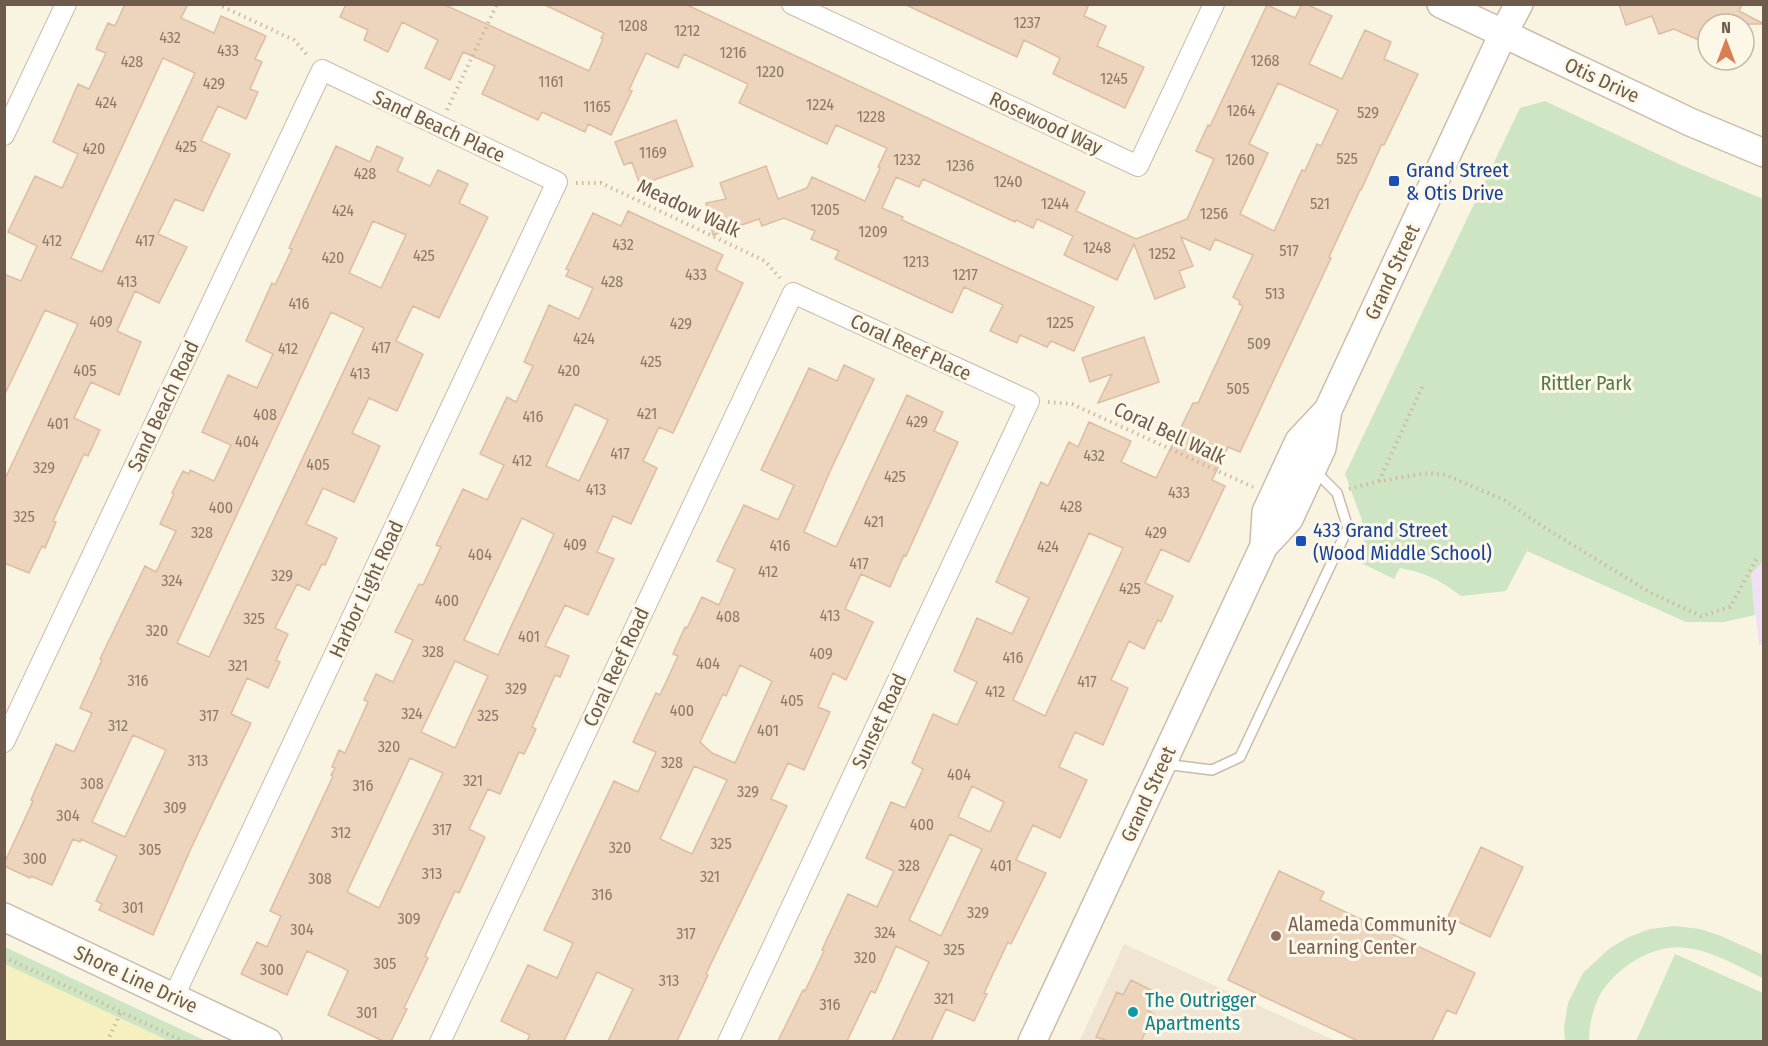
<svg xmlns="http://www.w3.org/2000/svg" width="1768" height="1046" font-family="'Fira Sans Condensed',sans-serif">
  <rect width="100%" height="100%" fill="#f9f3e2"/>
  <!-- residential -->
  <path fill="#f0e5d2" d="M1124,944L1336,1041L1079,1042Z"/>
  <!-- education -->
  <path fill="#f0dff5" d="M1763,560V645H1759L1751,574Z"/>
  <!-- green -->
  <path fill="#cde5c3" d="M1545,101L1681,165L1763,199L1764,560L1751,574L1755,615L1724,622H1686L1527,551L1506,591L1461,596C1440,580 1426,573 1400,568L1394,579L1355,560L1367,534L1345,474L1520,108Z
    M1675,926L1700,929L1721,936L1763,955V978C1739,967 1713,951 1687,948C1655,943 1618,966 1601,993C1593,1007 1589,1025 1589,1041H1565L1564,1028L1568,1003L1583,973L1610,948L1629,937L1650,929Z
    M5,947L206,1041H5Z
    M1675,954L1763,993V1041H1636Z"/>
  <!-- sand -->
  <path fill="#f6efc0" d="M5,964L169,1041H5Z"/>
  <!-- building -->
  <path fill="#ecd4bd" stroke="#ddbd9f" stroke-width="1.5" fill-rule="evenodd" d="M125,4H188L181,18L214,33L221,16L266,36L255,59L262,62L250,89L258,92L246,119L218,106L201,141L230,154L203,211L175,199L158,234L187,247L159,303L135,291L117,331L141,342L119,395L91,382L74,418L100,430L88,456L84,454L53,521L56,522L45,548L42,546L29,573L4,563V481L78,324L45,310L4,396V274L21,281L37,246L8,232L35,176L62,188L78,154L53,142L78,84L89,89L106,53L96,49L108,23L115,26ZM163,58L195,73L102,272L71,258Z
    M346,4H443L589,71L603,39L601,38L604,33L543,4H685L1085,192L1076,211L1136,239L1187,219L1214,159L1196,151L1208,125L1210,126L1267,5L1295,18L1302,4H1306L1332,16L1309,64L1342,79L1365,30L1391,42L1384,59L1418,74L1384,145L1382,144L1361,190H1360L1329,257L1331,258L1240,452L1228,447L1212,480L1225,486L1189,562L1161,549L1145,583L1173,596L1161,622L1158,620L1144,649L1129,641L1111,680L1128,688L1103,745L1075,732L1059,767L1087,780L1060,838L1033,825L1016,860L1046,873L1011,944L1008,942L984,993L987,994L974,1021L946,1009L931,1041H892L929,962L896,946L875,993L871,991L847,1041H778L803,990L805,991L824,951L822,950L848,894L877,907L894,871L866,858L891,802L905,808L923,769L912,763L933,714L957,725L977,682L954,671L977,618L1012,634L1029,598L996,582L1041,482L1048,486L1069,442L1078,447L1089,422L1131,441L1121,462L1156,478L1193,403H1198L1243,306L1239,304L1240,301L1233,297L1253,255L1215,239L1210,250L1181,237L1193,266L1179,271L1185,287L1155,299L1134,244L1117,280L1064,255L1073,236L1037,219L1033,228L1016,220L1015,222L923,179L919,187L896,177L882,208L903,217L902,220L1094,307L1074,351L1051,341L1047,347L1020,335L1017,343L990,331L1003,305L964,287L952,313L835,259L839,251L811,239L815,231L784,218L762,226L759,219L713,235L706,203L726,199L720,183L766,166L778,199L807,188L812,177L865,201L880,168L878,167L887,148L836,125L827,144L739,103L748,84L684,54L678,68L646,53L629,90L632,91L611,135L588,124L585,132L542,112L538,120L482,94L495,66L463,52L450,80L425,68L438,40L402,22L388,52L364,40L368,30L340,17ZM1278,83L1338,110L1321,146L1317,144L1305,171L1302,170L1274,231L1240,214L1268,153L1249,144ZM1089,533L1123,548L1045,716L1013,700ZM972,786L1004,802L990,832L958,817ZM950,834L982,849L941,936L909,920Z
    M904,4H1089L1084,16L1106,26L1097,46L1144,67L1125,108L1053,74L1060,58L1024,40L1017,57Z
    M1619,4H1742L1739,11L1764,24H1708V44L1674,29L1659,34L1652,16L1626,25Z
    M676,120L693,166L640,185L632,162L624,165L615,142Z
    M336,146L370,162L377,146L403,158L397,171L430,186L438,170L468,184L459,203L488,217L439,318L413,306L396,341L423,354L397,411L369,398L352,433L380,446L354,502L323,488L306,524L337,538L325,565L322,564L309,590L297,584L275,628L288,634L276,660L280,662L268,688L247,678L231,714L251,723L192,846L153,935L99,910L102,904L96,901L117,856L81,839L80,842L73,839L52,885L31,876L30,878L4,866V864L33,801L31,800L56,744L74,752L92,713L80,708L102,660L100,659L145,566L156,572L176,531L160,524L174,494L172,493L183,471L189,474L190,470L214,481L231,445L202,432L228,375L257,388L273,354L246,341L272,283L275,285L292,249L289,248ZM373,221L406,235L381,288L349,273ZM331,312L364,328L209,657L177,643ZM133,735L166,750L125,837L92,822Z
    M628,211L723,255L716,270L743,283L673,433L659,427L643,461L657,468L631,524L613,516L597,552L614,559L588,615L565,605L545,646L569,656L560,677L555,675L532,727L536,729L524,754L519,752L500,794L488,789L469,829L485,837L459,893L455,891L425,956L428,958L404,1008L407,1009L391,1041H383L328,1015L348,971L343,968L307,951L287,995L241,974L257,942L267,947L281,916L270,911L333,776L331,775L335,768L332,767L339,750L345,753L368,702L364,700L376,674L393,682L413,640L395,632L419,584L423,585L441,547L436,545L463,489L487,500L504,465L480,454L507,397L516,402L533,366L524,362L549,305L579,319L593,288L566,276L569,270L566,269L593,213L621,226ZM575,404L608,420L579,481L546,466ZM522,518L554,534L498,655L464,640ZM455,661L488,676L455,748L421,732ZM410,758L443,773L379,908L347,892Z
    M1144,337L1159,382L1098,403L1112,374L1090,382L1082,358Z
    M844,365L874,379L831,469L804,532L836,547L907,395L943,412L934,431L958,442L906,556L904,555L890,587L861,574L845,609L873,622L846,680L833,673L818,707L830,712L804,770L788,763L771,799L787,806L706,974L708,975L677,1041H608L633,989L597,972L564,1041H527L530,1035L501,1021L528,965L557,978L573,943L544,930L614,781L638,792L656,752L633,742L656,693L660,695L678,656L673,654L685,627L687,628L702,597L719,605L735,569L717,561L744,505L778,520L794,485L761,470L809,368L837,381ZM740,665L772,681L735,763L712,753L700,742L723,694L726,696ZM694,766L727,780L692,854L660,839Z
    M1481,847L1523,867L1490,937L1448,917Z
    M1279,871L1324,892L1320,900L1475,973L1456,1014L1447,1010L1432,1041H1358L1228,980Z
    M1131,980L1155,992L1147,1010L1154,1014L1141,1041H1108L1096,1037L1117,992L1123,995Z"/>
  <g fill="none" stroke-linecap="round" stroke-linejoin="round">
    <!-- lane casing -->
    <g stroke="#c9bbaa" stroke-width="12">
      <path id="lane" d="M1164,764L1212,770L1240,757L1348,528L1337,493L1315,471"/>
    </g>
    <!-- street casing -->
    <g stroke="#c9bbaa" stroke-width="22">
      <path id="street" d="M792,4L1138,166L1214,4
        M4,135L66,4
        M4,742L322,70L557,182L174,996
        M440,1042L793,293L1029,401L728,1042"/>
    </g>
    <!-- secondary casing -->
    <g stroke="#ccbca9" stroke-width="30">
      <path id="secondary" d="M1441,4L1690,122L1764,153
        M1264,546L1266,512L1299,441L1328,410
        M4,917L268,1042
        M1032,1042L1264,546L1289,519L1322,448L1328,410L1503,34L1519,4"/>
    </g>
    <!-- path -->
    <path stroke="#d0b8a0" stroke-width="4" stroke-dasharray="1.5 4.5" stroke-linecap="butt" d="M217,4L294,40L309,57
      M447,110L497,4
      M576,183H601L765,261L780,278
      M1048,402L1072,404L1253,487
      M1379,481L1423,385
      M1349,489L1379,481L1428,473L1446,475L1504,500L1545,528L1651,593L1701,616L1730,607L1757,558
      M4,957L185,1042
      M107,1042L121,1012"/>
    <!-- lane -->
    <use href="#lane" stroke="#fff" stroke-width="9"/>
    <!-- street -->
    <use href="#street" stroke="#fff" stroke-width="20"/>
    <!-- secondary -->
    <use href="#secondary" stroke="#fff" stroke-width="27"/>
  </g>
  <!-- markers -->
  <g fill="#1a4fb4" stroke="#fdf7e8" stroke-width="2">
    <rect x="1388" y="175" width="12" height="12" rx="3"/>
    <rect x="1295" y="535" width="12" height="12" rx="3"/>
  </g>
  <circle fill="#8d6e63" stroke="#fdf7e8" stroke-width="2" cx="1276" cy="936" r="6"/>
  <circle fill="#0f9aa8" stroke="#fdf7e8" stroke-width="2" cx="1133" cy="1012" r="6"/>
  <g text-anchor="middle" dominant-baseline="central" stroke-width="6" stroke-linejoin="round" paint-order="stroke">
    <!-- number labels -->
    <g font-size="16" fill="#8e7968">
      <text x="1027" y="22">1237</text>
      <text x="633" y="25">1208</text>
      <text x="687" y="30">1212</text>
      <text x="170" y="37">432</text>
      <text x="228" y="50">433</text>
      <text x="733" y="52">1216</text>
      <text x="1265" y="60">1268</text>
      <text x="132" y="61">428</text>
      <text x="770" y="71">1220</text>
      <text x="1114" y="78">1245</text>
      <text x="551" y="81">1161</text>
      <text x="214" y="83">429</text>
      <text x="106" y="102">424</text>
      <text x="820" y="104">1224</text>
      <text x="597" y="106">1165</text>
      <text x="1241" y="110">1264</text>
      <text x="1368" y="112">529</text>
      <text x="871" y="116">1228</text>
      <text x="186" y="146">425</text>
      <text x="94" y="148">420</text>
      <text x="653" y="152">1169</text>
      <text x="1347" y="158">525</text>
      <text x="907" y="159">1232</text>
      <text x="1240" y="159">1260</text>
      <text x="960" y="165">1236</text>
      <text x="365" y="173">428</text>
      <text x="1008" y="181">1240</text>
      <text x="1055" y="203">1244</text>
      <text x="1320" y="203">521</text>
      <text x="825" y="209">1205</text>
      <text x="343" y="210">424</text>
      <text x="1214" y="213">1256</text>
      <text x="873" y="231">1209</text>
      <text x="52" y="240">412</text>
      <text x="145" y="240">417</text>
      <text x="623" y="244">432</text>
      <text x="1097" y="247">1248</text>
      <text x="1289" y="250">517</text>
      <text x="1162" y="253">1252</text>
      <text x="424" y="255">425</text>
      <text x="333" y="257">420</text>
      <text x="916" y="261">1213</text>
      <text x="696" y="274">433</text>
      <text x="965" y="274">1217</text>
      <text x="127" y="281">413</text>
      <text x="612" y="281">428</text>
      <text x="1275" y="293">513</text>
      <text x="299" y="303">416</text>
      <text x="101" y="321">409</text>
      <text x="1060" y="322">1225</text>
      <text x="681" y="323">429</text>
      <text x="584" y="338">424</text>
      <text x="1259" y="343">509</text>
      <text x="381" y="347">417</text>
      <text x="288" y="348">412</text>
      <text x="651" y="361">425</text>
      <text x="85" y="370">405</text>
      <text x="569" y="370">420</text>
      <text x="360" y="373">413</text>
      <text x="1238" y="388">505</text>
      <text x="647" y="413">421</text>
      <text x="265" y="414">408</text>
      <text x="533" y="416">416</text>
      <text x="917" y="421">429</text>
      <text x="58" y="423">401</text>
      <text x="247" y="441">404</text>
      <text x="620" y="453">417</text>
      <text x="1094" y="455">432</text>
      <text x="522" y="460">412</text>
      <text x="318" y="464">405</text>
      <text x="44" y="467">329</text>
      <text x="895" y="476">425</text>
      <text x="596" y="489">413</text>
      <text x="1179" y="492">433</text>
      <text x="1071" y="506">428</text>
      <text x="221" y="507">400</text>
      <text x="24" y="516">325</text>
      <text x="874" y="521">421</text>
      <text x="202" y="532">328</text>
      <text x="1156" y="532">429</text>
      <text x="575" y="544">409</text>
      <text x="780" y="545">416</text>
      <text x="1048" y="546">424</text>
      <text x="480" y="554">404</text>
      <text x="859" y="563">417</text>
      <text x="768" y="571">412</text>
      <text x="282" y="575">329</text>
      <text x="172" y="580">324</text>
      <text x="1130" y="588">425</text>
      <text x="447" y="600">400</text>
      <text x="830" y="615">413</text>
      <text x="728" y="616">408</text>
      <text x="254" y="618">325</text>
      <text x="157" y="630">320</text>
      <text x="529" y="636">401</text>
      <text x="433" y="651">328</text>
      <text x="821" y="653">409</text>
      <text x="1013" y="657">416</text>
      <text x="708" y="663">404</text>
      <text x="238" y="665">321</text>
      <text x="138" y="680">316</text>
      <text x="1087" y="681">417</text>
      <text x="516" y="688">329</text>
      <text x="995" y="691">412</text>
      <text x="792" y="700">405</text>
      <text x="682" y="710">400</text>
      <text x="412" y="713">324</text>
      <text x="209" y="715">317</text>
      <text x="488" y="715">325</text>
      <text x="118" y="725">312</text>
      <text x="768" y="730">401</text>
      <text x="389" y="746">320</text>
      <text x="198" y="760">313</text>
      <text x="672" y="762">328</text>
      <text x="959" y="774">404</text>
      <text x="473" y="780">321</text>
      <text x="92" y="783">308</text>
      <text x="363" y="785">316</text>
      <text x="748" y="791">329</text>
      <text x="175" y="807">309</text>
      <text x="68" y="815">304</text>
      <text x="922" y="824">400</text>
      <text x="442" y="829">317</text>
      <text x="341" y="832">312</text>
      <text x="721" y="843">325</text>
      <text x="620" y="847">320</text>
      <text x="150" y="849">305</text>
      <text x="35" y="858">300</text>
      <text x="909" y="865">328</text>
      <text x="1001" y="865">401</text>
      <text x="432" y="873">313</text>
      <text x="710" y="876">321</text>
      <text x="320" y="878">308</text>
      <text x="602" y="894">316</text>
      <text x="133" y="907">301</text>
      <text x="978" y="912">329</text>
      <text x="409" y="918">309</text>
      <text x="302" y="929">304</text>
      <text x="885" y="932">324</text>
      <text x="686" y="933">317</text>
      <text x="954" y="949">325</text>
      <text x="865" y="957">320</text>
      <text x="385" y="963">305</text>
      <text x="272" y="969">300</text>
      <text x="669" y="980">313</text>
      <text x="944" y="998">321</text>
      <text x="830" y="1004">316</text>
      <text x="367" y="1012">301</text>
    </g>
    <!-- street labels -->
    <g font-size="20" fill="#6e5b4b" stroke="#fdf7e8">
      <text transform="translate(1602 80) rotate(25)">Otis Drive</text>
      <text transform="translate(1046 123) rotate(25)">Rosewood Way</text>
      <text transform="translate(439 126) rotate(25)">Sand Beach Place</text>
      <text transform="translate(689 208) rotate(25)">Meadow Walk</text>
      <text transform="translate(1392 272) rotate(-65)">Grand Street</text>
      <text transform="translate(911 347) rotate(25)">Coral Reef Place</text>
      <text transform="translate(163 406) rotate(-65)">Sand Beach Road</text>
      <text transform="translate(1170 433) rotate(25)">Coral Bell Walk</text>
      <text transform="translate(366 589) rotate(-65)">Harbor Light Road</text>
      <text transform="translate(616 667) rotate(-65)">Coral Reef Road</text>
      <text transform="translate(879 721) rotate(-65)">Sunset Road</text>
      <text transform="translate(1148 794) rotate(-65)">Grand Street</text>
      <text transform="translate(136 979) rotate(25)">Shore Line Drive</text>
    </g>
    <!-- transit labels -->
    <g font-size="20" fill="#164399" stroke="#fdf7e8" text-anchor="start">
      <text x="1406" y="170">Grand Street<tspan x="1406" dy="23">&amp; Otis Drive</tspan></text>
      <text x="1313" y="530">433 Grand Street<tspan x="1313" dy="23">(Wood Middle School)</tspan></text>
    </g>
    <!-- park labels -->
    <g font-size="20" fill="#527948" stroke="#fdf7e8">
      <text x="1586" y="383">Rittler Park</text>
    </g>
    <!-- education labels -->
    <g font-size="20" fill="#785e54" stroke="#fdf7e8" text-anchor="start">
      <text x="1288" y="924">Alameda Community<tspan x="1288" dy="23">Learning Center</tspan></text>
    </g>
    <!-- culture labels -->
    <g font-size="20" fill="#0d838f" stroke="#fdf7e8" text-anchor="start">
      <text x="1145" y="1000">The Outrigger<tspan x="1145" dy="23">Apartments</tspan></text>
    </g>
  </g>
  <!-- border -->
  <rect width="1768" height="1046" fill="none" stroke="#6e5b4b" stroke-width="12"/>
  <!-- north arrow -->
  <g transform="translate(1726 42)"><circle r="28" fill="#fdf7e8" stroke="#c4b9a9" stroke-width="1.5"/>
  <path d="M0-4.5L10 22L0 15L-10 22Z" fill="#d87e53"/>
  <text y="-9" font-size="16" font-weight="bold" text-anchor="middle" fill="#6e5b4b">N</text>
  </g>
</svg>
